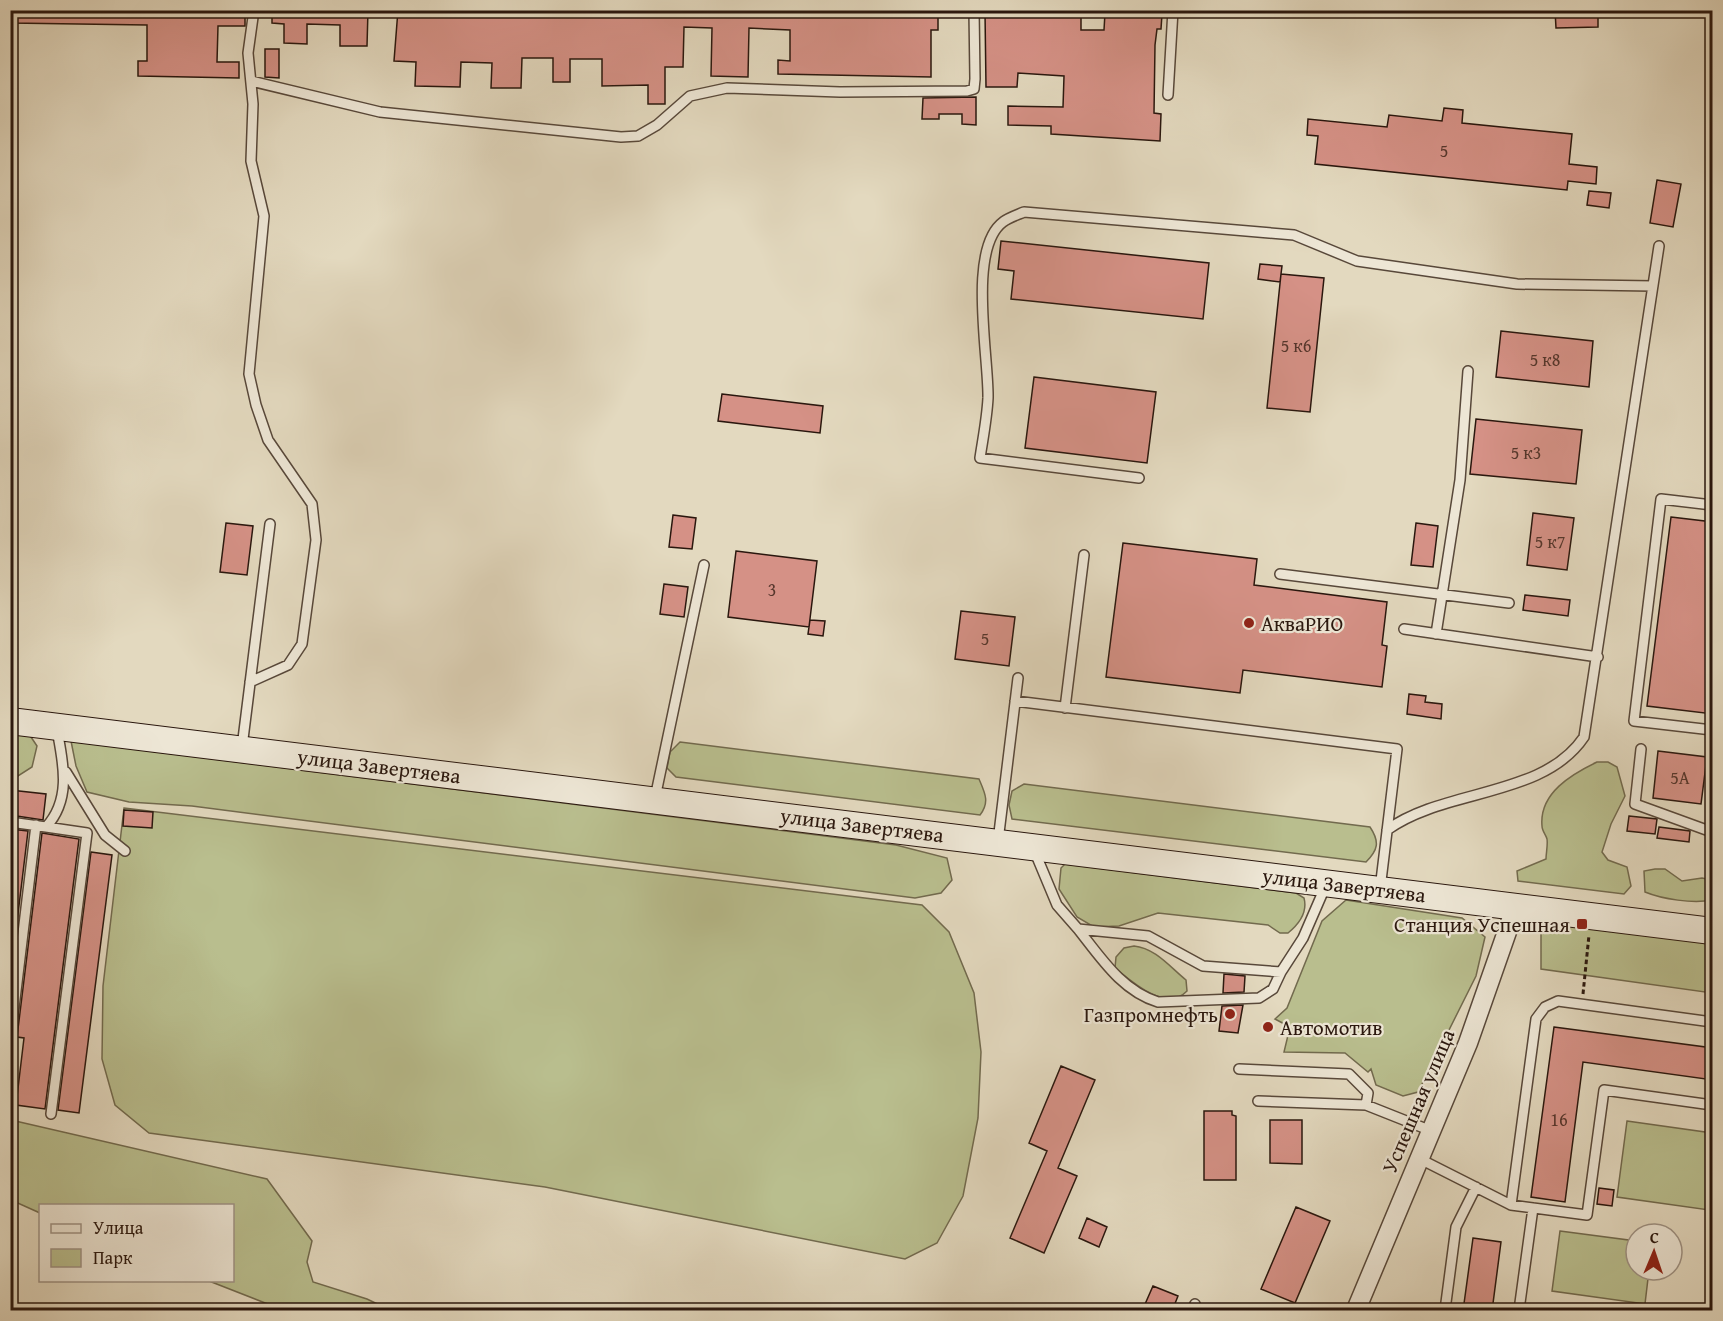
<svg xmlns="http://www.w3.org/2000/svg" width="1723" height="1321" font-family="'Gentium Book Plus',serif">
  <rect width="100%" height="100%" fill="#e3d9bf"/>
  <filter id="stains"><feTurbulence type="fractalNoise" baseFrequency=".00333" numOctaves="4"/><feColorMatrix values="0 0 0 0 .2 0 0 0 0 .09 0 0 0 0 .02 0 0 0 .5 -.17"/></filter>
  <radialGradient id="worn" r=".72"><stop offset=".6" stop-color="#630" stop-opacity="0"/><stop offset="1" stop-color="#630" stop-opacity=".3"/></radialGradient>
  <!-- green -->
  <path fill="#b9be8e" stroke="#726a4e" stroke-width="1.5" d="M11,729L27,731L37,746L32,767L18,776L11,775Z
    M71,741L896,845L947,858L952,880L941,893L915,898L192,806L129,802L87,792L76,766Z
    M680,742L979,779C985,793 990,802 980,815L676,777L667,768L670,752Z
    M1597,762H1608L1617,767L1625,796L1611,824L1602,852L1608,860L1627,867L1631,886L1624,894L1518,881L1517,871L1546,859C1546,853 1548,845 1547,839C1546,835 1542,831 1542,826C1539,793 1572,774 1597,762Z
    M1024,784L1370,827C1380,842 1378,850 1366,862L1012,819L1009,805L1012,791Z
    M124,808L922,905L949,932L974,993L981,1052L978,1118L963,1196L937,1243L905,1259L545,1187L149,1133L115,1105L102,1059L103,986Z
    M1065,864L1296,893L1304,898C1308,913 1299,924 1288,933H1280L1268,925L1158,913L1119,926L1094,927L1077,917L1059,889L1061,868Z
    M1655,869H1665L1682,881L1702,878L1712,880V900C1693,904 1662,899 1645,892L1644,871Z
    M1346,900L1462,918L1485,937L1476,976L1418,1092L1403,1096L1376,1085L1371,1069L1368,1072L1345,1053L1284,1052L1290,1027L1275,1019L1287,1008L1322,921Z
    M1541,921L1712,940V993L1541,969Z
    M1134,946C1155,948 1170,967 1186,980L1187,991C1166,1013 1131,981 1115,968L1116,957L1124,948Z
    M11,1120L267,1179L312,1241L307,1262L313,1282L367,1299L390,1310H283L209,1281L232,1280V1206H40V1213L11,1200Z
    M1627,1121L1712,1133V1185L1709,1210L1617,1197Z
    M1560,1231L1636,1241V1270H1649L1645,1304L1552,1291Z"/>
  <!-- building -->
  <path fill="#d59186" stroke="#2a170e" stroke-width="1.5" d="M10,10H245V26H218L217,62H239V78L138,76V61H147V25L10,23Z
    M272,10H368L367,46H340V25L307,24V44L284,43V24L272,23Z
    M398,10H899V14L938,15V30H931V77L778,74V60L790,61V30L749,28L748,77L711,76L712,28L684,27L683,67H665V104H648V85L602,86V59H570V82H553V58H522L521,88H491L492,63L461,62L460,87L415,86L416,62L394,61Z
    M1555,10H1598V27L1556,28Z
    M985,12L1081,13V30H1104L1105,13L1162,14L1161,29H1157L1155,45L1154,113L1161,114L1160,141L1051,134V126L1008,125V106L1063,107L1064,76L1018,73L1017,87H986Z
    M265,49H279V78L265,77Z
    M976,97V125L962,124V114H939V119H922L923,98Z
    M1444,108L1463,110L1462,123L1572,134L1569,164L1597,167L1596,184L1568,181L1567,190L1315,164L1318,136L1307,135L1308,119L1387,127L1389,115L1442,121Z
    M1657,180L1681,184L1673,227L1650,223Z
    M1589,191L1611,193L1609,208L1587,205Z
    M1001,241L1209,263L1203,319L1011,299L1014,271L998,269Z
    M1260,264L1282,266L1280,282L1258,279Z
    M1281,274L1324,278L1310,412L1267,408Z
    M1501,331L1593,341L1589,387L1496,377Z
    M1034,377L1156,392L1147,463L1025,448Z
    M722,394L823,406L820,433L718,421Z
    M1476,419L1582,430L1576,484L1470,474Z
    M1533,513L1574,518L1567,570L1527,565Z
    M673,515L696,518L692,549L669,547Z
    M1671,517L1713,522V714L1647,706Z
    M226,523L253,526L247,575L220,572Z
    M1416,523L1438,526L1433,567L1411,565Z
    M1123,543L1257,559L1254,585L1387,602L1382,645L1387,646L1382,687L1243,670L1240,693L1106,677Z
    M736,551L817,561L809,627L728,617Z
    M664,584L688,587L684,617L660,614Z
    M1525,595L1570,600L1568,616L1523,610Z
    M961,611L1015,617L1009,666L955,659Z
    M810,620L825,621L823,636L808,634Z
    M1409,694L1426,696L1425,702L1442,704L1441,719L1407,714Z
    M1658,751L1707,757L1701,804L1653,798Z
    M10,790L46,794L43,820L10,815Z
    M124,810L153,812L152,828L123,826Z
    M1629,816L1657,819L1655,834L1627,831Z
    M1659,827L1690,831L1689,842L1657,838Z
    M10,829L28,831L10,980Z
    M42,833L79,839L45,1109L16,1105L24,1038L17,1037Z
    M91,852L112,855L79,1113L58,1110Z
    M1224,974L1245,976L1244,992L1223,993Z
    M1243,1005L1238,1033L1219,1031L1222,1006Z
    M1554,1027L1713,1048V1080L1583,1062L1565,1202L1531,1197Z
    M1061,1066L1095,1080L1058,1168L1077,1176L1044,1253L1010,1238L1047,1151L1029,1143Z
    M1204,1111H1232V1115L1236,1116V1180H1204Z
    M1270,1120H1302V1164L1270,1163Z
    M1599,1188L1614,1190L1612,1206L1597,1204Z
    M1296,1207L1330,1221L1295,1303L1261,1289Z
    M1087,1218L1107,1227L1099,1247L1079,1238Z
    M1473,1238L1501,1242L1492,1311H1463Z
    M1153,1286L1178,1296L1172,1311H1142Z"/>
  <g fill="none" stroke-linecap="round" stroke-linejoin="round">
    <!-- service casing -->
    <g stroke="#58483a" stroke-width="12">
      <path id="service" d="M251,81L380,112L621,137L638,136L657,125L690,96L727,88L840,92L967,91L974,89L975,79L974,10
        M1168,95L1173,10
        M1139,478L980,458C983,438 987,418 988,398C989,357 967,249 1003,222C1008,218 1017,215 1024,212L1294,235L1357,261L1517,284L1653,286
        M1712,505L1661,499L1634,721L1712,730
        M1280,574L1509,603
        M1404,629L1598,657
        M1436,634L1460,480L1468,371
        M250,682L288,665L302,644L316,540L312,504L268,440L256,405L249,374L264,216L251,161L253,104L248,53L254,10
        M1015,701L1397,749L1380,889
        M1065,708L1084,555
        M242,747L270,524
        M1641,749L1635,804L1712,832
        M66,772L105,835L125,851
        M655,798L704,565
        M10,822L46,827C72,799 63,762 57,730
        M46,827L87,833L51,1114
        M1387,830C1445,788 1543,798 1584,737L1659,246
        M998,841L1018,678
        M1034,850L1057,905L1078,929L1148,936L1203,966L1281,972L1303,938L1326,885
        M1078,929C1101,958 1122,991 1158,1002L1259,998L1273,989L1281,972
        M1712,1022L1558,1001L1545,1007L1536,1019L1511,1205L1587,1215L1604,1090L1712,1105
        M10,1041L36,825
        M1239,1069L1349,1074L1368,1093L1366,1105
        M1258,1101L1366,1105L1429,1130
        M1418,1158L1511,1205
        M1192,1310L1195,1304
        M1445,1310L1456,1227L1476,1187
        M1519,1310L1533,1208"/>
    </g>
    <!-- minor casing -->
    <g stroke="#58483a" stroke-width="21">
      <path id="minor" d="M1356,1310L1468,1043L1516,906"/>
    </g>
    <!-- secondary casing -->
    <g stroke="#2a170e" stroke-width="28">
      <path id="secondary" d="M10,721L1712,931"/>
    </g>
    <!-- path -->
    <path stroke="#2a170e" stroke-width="3" stroke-dasharray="4.5 3" stroke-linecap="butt" d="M1583,994L1589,935"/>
    <!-- service -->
    <use href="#service" stroke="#ede6d5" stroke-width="9"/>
    <!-- minor -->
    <use href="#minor" stroke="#ede6d5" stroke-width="18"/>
    <!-- secondary -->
    <use href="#secondary" stroke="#ede6d5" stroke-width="26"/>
  </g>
  <!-- markers -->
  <g fill="#8f2418" stroke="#ede6d5" stroke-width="2">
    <circle cx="1249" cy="623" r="6"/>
    <rect x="1576" y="918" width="12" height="12" rx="3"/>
    <circle cx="1230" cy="1014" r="6"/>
    <circle cx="1268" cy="1027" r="6"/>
  </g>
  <g text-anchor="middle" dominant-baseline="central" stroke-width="4.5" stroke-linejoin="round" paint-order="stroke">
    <!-- number labels -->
    <g font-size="18" fill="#55362c">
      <text x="1444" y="150">5</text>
      <text x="1296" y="345">5 к6</text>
      <text x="1545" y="359">5 к8</text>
      <text x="1526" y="452">5 к3</text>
      <text x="1550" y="541">5 к7</text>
      <text x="772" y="589">3</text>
      <text x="985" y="638">5</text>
      <text x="1680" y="777">5А</text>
      <text x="1559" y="1119">16</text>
    </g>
    <!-- poi labels -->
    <g font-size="21" fill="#2a170e" stroke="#ede6d5" text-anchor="start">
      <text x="1261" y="623">АкваРИО</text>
      <text x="1570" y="924" text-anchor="end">Станция Успешная</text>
      <text x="1218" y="1014" text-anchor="end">Газпромнефть</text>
      <text x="1280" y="1027">Автомотив</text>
    </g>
    <!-- street labels -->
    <g font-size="21" fill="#2a170e" stroke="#ede6d5">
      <text transform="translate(379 766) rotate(7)">улица Завертяева</text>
      <text transform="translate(862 825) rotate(7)">улица Завертяева</text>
      <text transform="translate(1344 885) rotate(7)">улица Завертяева</text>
      <text transform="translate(1418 1101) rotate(-67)">Успешная улица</text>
    </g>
  </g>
  <!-- margin -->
  <rect width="1723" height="1321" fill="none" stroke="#e3d9bf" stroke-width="36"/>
  <rect x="12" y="12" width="1699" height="1297" fill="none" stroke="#2a170e" stroke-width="3"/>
  <rect x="18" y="18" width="1687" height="1285" fill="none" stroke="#2a170e" stroke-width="1.5"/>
  <!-- legend -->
  <rect x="39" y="1204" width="195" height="78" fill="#ede6d5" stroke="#9f9385" stroke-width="1.5"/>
  <rect x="51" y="1224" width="30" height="9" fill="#ede6d5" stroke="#9f9385" stroke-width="1.5"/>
  <text x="93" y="1234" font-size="18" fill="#2a170e">Улица</text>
  <rect x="51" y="1249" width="30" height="18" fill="#b9be8e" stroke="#9f9385" stroke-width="1.5"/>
  <text x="93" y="1264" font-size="18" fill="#2a170e">Парк</text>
  <!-- north arrow -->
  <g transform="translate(1654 1252) rotate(2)"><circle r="28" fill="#ede6d5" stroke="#9f9385" stroke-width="1.5"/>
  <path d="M0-4.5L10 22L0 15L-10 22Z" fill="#8f2418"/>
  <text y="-9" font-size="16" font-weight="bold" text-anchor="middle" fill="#2a170e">С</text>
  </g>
  <rect width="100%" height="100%" filter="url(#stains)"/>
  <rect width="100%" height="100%" fill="url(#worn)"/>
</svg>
